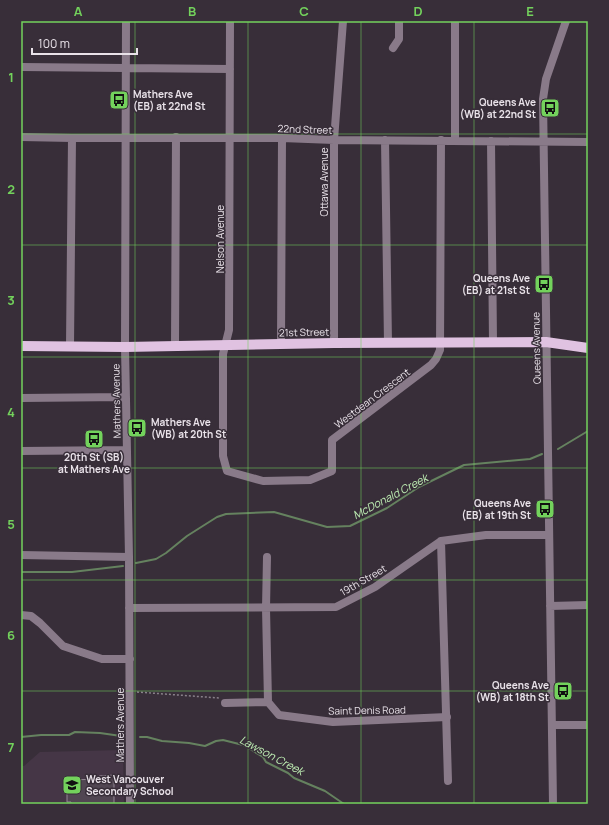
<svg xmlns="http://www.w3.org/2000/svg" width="609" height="825" font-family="Manrope,sans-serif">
  <rect width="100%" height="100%" fill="#382e39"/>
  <!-- built -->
  <path fill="#453646" d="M123,750L124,804H21V766H24L40,752Z"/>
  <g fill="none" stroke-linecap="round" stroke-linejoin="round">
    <!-- stream -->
    <path stroke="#65825f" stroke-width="2" d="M558,449L588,431
      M136,563L156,559L166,553L187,536L217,517L226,514L274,512L327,527L350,526L387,508L419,487L464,465L530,459L542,454
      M21,572H72L123,566
      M21,737L41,735H69L75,732L100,733L121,736
      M140,737H147L162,741L189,743L205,746L216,741L223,740L243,745L250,749L263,757L266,762L288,773L294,778L325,791L344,804"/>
  </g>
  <!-- building -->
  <path fill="#514652" stroke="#948895" d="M114,775V804H71V802H67V788H71V780L99,779V776Z"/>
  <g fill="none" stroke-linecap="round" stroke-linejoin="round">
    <!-- path -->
    <path stroke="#89818a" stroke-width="1.5" stroke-dasharray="2 2" stroke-linecap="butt" d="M137,692L219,698"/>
    <!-- minor -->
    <path stroke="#897a89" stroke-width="8" d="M126,21L125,347L129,557L130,804
      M230,21L229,330L223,354V456L227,471L263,481L310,480L332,471V440L431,365L436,359L440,350L441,140
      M393,48L399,39V21
      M21,67L230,69
      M21,137L72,138H282L334,140L588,142
      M385,140L388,343
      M455,141V21
      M491,141L493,342
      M334,343V140L343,21
      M281,344L282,138
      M70,346L72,138
      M175,346L176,137
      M21,398L126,397
      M21,451L127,450
      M441,541L448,781
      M21,555L129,557
      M267,557L266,608L268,702L279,715L333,722L447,717
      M550,606L588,605
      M129,608L336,607L375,587L441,541L486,535H548
      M21,615L31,616L40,623L63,646L102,659H130
      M225,703L268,702
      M552,725H588
      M553,804L543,99L546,79L566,21"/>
    <!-- major -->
    <path stroke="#e0c2e1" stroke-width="10" d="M21,346L125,347L334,343L546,342L588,348"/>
  </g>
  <!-- grid -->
  <path fill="none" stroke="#73d25c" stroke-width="1" stroke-opacity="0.55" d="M135,21V804M248,21V804M361,21V804M474,21V804M21,134H588M21,245H588M21,357H588M21,468H588M21,580H588M21,691H588"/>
  <!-- icons -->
  <defs>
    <g id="bus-square" transform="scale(1)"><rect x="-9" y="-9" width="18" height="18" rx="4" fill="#73d25c" stroke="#382e39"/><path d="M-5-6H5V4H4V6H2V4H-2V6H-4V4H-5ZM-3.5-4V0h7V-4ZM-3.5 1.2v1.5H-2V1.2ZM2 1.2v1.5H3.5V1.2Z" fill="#111"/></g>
    <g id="school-square" transform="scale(1)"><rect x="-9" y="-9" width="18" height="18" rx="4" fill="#73d25c" stroke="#382e39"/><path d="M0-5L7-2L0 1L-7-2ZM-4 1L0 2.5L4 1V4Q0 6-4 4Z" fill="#111"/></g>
  </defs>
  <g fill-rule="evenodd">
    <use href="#bus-square" x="119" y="100"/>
    <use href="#bus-square" x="550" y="108"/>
    <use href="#bus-square" x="544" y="284"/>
    <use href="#bus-square" x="137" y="428"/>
    <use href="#bus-square" x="94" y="439"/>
    <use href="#bus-square" x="545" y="509"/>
    <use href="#bus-square" x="563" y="691"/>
    <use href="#school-square" x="72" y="785"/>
  </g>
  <g text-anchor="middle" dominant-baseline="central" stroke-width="3" stroke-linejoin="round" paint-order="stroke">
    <!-- poi labels -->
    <g font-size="10" font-weight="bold" fill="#e9e2e9" stroke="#382e39" text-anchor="end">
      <text x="133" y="94" text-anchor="start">Mathers Ave<tspan x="133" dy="12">(EB) at 22nd St</tspan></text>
      <text x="536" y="102">Queens Ave<tspan x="536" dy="12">(WB) at 22nd St</tspan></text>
      <text x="530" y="278">Queens Ave<tspan x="530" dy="12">(EB) at 21st St</tspan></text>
      <text x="151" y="422" text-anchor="start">Mathers Ave<tspan x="151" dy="12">(WB) at 20th St</tspan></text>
      <text x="94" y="457" text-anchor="middle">20th St (SB)<tspan x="94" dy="12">at Mathers Ave</tspan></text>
      <text x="531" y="503">Queens Ave<tspan x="531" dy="12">(EB) at 19th St</tspan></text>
      <text x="549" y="685">Queens Ave<tspan x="549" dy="12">(WB) at 18th St</tspan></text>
      <text x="86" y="779" text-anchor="start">West Vancouver<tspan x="86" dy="12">Secondary School</tspan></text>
    </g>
    <!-- street labels -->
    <g font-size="10" fill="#e9e2e9" stroke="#382e39">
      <text transform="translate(305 129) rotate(2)">22nd Street</text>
      <text transform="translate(324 182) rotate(-90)">Ottawa Avenue</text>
      <text transform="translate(220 239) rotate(-90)">Nelson Avenue</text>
      <text transform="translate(304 332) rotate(-1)">21st Street</text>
      <text transform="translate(536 348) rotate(-91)">Queens Avenue</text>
      <text transform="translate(372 398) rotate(-37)">Westdean Crescent</text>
      <text transform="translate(116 401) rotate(-91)">Mathers Avenue</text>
      <text transform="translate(363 580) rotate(-30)">19th Street</text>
      <text transform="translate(367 710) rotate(-1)">Saint Denis Road</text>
      <text transform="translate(120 725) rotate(-90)">Mathers Avenue</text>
    </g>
    <!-- water labels -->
    <g font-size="11" font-style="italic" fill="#beeeb3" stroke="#382e39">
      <text transform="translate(390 496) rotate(-28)">McDonald Creek</text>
      <text transform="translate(272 755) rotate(28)">Lawson Creek</text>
    </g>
  </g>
  <!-- border -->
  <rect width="609" height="825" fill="none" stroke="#382e39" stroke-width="44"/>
  <!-- scale -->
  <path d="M32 48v6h105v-6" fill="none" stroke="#e9e2e9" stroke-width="2"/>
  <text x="38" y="48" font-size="12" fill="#e9e2e9" stroke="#382e39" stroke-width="3" paint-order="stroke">100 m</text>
  <rect x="22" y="22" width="565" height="781" fill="none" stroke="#73d25c" stroke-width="1.5"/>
  <g font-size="13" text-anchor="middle" font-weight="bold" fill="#73d25c">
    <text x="78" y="16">A</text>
    <text x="192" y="16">B</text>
    <text x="304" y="16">C</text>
    <text x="418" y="16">D</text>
    <text x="530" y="16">E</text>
    <text x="11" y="82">1</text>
    <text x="11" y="194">2</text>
    <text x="11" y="305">3</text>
    <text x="11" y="417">4</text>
    <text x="11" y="529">5</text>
    <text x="11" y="640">6</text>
    <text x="11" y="752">7</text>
  </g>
</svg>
